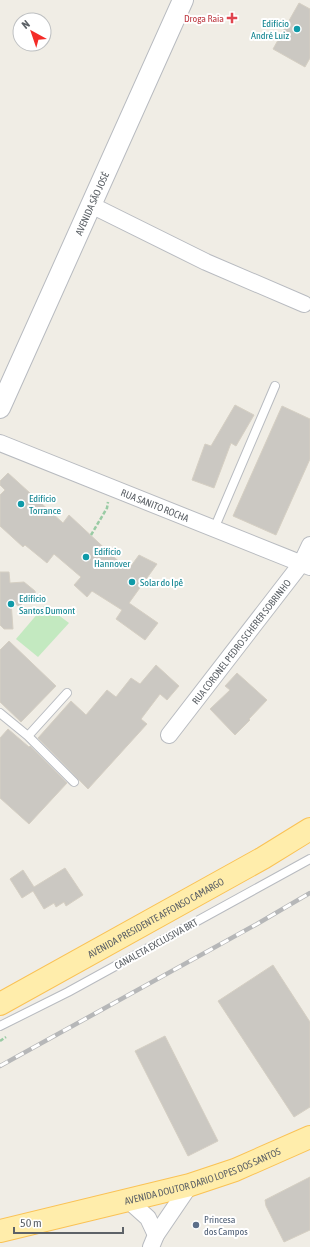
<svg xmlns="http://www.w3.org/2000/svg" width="310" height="1247" font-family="'Asap Condensed',sans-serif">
  <rect width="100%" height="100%" fill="#f0ede5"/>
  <!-- green -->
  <path fill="#c3e9c0" d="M45,605L69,623L38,657L16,639Z"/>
  <!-- building -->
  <path fill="#cbc8c2" stroke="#d5cfc3" d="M299,3L310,9V58L305,67L273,49Z
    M235,405L254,415L236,446L231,443L214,488L192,480L205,444L211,446Z
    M282,406L310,419V459L276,535L233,516Z
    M8,473L63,523L69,515L128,570L139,555L157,564L129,603L158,623L145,640L116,619L122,610L92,591L87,597L74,585L81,577L54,554L47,563L25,545L23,547L0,526V495L5,490L0,485V481Z
    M0,572H9L10,583L24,582L35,591L36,602H23L20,607L11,601L13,629H4L0,625Z
    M9,641L56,686L21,722L0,702V650Z
    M156,665L179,686L167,700L160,694L141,719L147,724L88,789L38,738L71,701L86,715L107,690L116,697L131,678L140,684Z
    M237,673L267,700L249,719L250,720L235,735L210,709L230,690L225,686Z
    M8,729L29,747L30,746L67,783L29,824L0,798V738Z
    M65,868L83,895L66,906L64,902L56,907L54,903L44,909L33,891L22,898L10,879L23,870L34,887Z
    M273,965L310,1022V1107L294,1117L218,1001Z
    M165,1036L218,1141L188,1156L135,1051Z
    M310,1177V1230L284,1242L266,1206L265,1200Z"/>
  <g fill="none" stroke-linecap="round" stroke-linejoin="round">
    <!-- service casing -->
    <g stroke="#b8bbc0" stroke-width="10">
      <path id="service" d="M214,529L275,386
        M0,713L28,736L74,782
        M28,736L67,693
        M0,1026L68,992L310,859"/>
    </g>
    <!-- minor casing -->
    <g stroke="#b8bbc0" stroke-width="18">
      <g id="minor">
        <path d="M91,205L206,262L304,304"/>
        <path id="s1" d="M0,443L310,567"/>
        <path id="s2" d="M169,735L301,564L310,545"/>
        <path d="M128,1200L148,1218L156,1235"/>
        <path d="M151,1247L156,1235L190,1185"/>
      </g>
    </g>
    <!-- tertiary casing -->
    <g stroke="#b8bbc0" stroke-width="22">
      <g id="tertiary">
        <path id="s3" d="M0,408L183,0"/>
      </g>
    </g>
    <!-- primary casing -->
    <g stroke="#fac255" stroke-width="24">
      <g id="primary">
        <path id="s4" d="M0,1004L263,858L310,829"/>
        <path id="s5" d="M0,1231L190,1185L235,1170L310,1137"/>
      </g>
    </g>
    <!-- path -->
    <path stroke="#99cba4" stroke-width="2.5" stroke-dasharray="4 2" stroke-linecap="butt" d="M91,535L107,508L108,502
      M0,1041L6,1037"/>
    <!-- service -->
    <use href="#service" stroke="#fff" stroke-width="8"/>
    <!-- minor -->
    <use href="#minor" stroke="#fff" stroke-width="16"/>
    <!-- tertiary -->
    <use href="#tertiary" stroke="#fff" stroke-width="20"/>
    <!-- primary -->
    <use href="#primary" stroke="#ffedab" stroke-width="22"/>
    <!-- rail casing -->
    <g stroke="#b6b7b8" stroke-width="4.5">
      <path id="rail" d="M0,1066L257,924L310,893"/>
    </g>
    <!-- rail -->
    <use href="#rail" stroke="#fff" stroke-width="3" stroke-dasharray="9" stroke-linecap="butt"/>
  </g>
  <!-- markers -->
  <path fill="#e0444e" stroke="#fff" stroke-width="1.5" d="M230 12h4v4h4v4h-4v4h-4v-4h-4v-4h4z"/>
  <g fill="#0f9aa8" stroke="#fff" stroke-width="1.5">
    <circle cx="297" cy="29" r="4"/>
    <circle cx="21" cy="504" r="4"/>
    <circle cx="86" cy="557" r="4"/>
    <circle cx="132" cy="582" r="4"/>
    <circle cx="11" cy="604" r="4"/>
  </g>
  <circle fill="#5c6f8a" stroke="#fff" stroke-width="1.5" cx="196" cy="1225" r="4"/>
  <g text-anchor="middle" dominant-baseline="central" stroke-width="4" stroke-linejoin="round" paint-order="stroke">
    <!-- health labels -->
    <g font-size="10" fill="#be3a42" stroke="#fff" text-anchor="end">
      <text x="224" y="18">Droga Raia</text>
    </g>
    <!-- culture labels -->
    <g font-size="10" fill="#0d838f" stroke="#fff" text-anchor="start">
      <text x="289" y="23" text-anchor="end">Edifício<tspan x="289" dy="12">André Luiz</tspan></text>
      <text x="29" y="498">Edifício<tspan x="29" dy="12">Torrance</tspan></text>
      <text x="94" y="551">Edifício<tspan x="94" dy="12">Hannover</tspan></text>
      <text x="140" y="582">Solar do Ipê</text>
      <text x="19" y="598">Edifício<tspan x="19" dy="12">Santos Dumont</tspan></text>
    </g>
    <!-- street labels -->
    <g font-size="10" fill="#5d6267" stroke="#fff">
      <text stroke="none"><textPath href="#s3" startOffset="224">AVENIDA SÃO JOSÉ</textPath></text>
      <text stroke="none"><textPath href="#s1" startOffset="167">RUA SANITO ROCHA</textPath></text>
      <text stroke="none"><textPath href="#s2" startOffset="118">RUA CORONEL PEDRO SCHERER SOBRINHO</textPath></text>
      <text stroke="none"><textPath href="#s4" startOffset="178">AVENIDA PRESIDENTE AFFONSO CAMARGO</textPath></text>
      <text transform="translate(156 944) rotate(-29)">CANALETA EXCLUSIVA BRT</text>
      <text stroke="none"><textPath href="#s5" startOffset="210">AVENIDA DOUTOR DARIO LOPES DOS SANTOS</textPath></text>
    </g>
    <!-- service labels -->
    <g font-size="10" fill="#4e5e75" stroke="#fff" text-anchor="start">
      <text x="204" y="1219">Princesa<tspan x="204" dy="12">dos Campos</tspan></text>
    </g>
  </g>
  <!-- north arrow -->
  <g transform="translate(32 32) rotate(320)"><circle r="19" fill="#ffffff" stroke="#bec0c2"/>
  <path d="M0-3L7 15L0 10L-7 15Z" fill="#f42c28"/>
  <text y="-6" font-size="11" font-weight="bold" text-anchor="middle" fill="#5d6267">N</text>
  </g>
  <!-- scale -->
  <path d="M14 1227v6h109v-6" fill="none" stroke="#5d6267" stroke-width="2"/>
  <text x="20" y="1227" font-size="12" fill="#5d6267" stroke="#ffffff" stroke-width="3" paint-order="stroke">50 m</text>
</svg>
